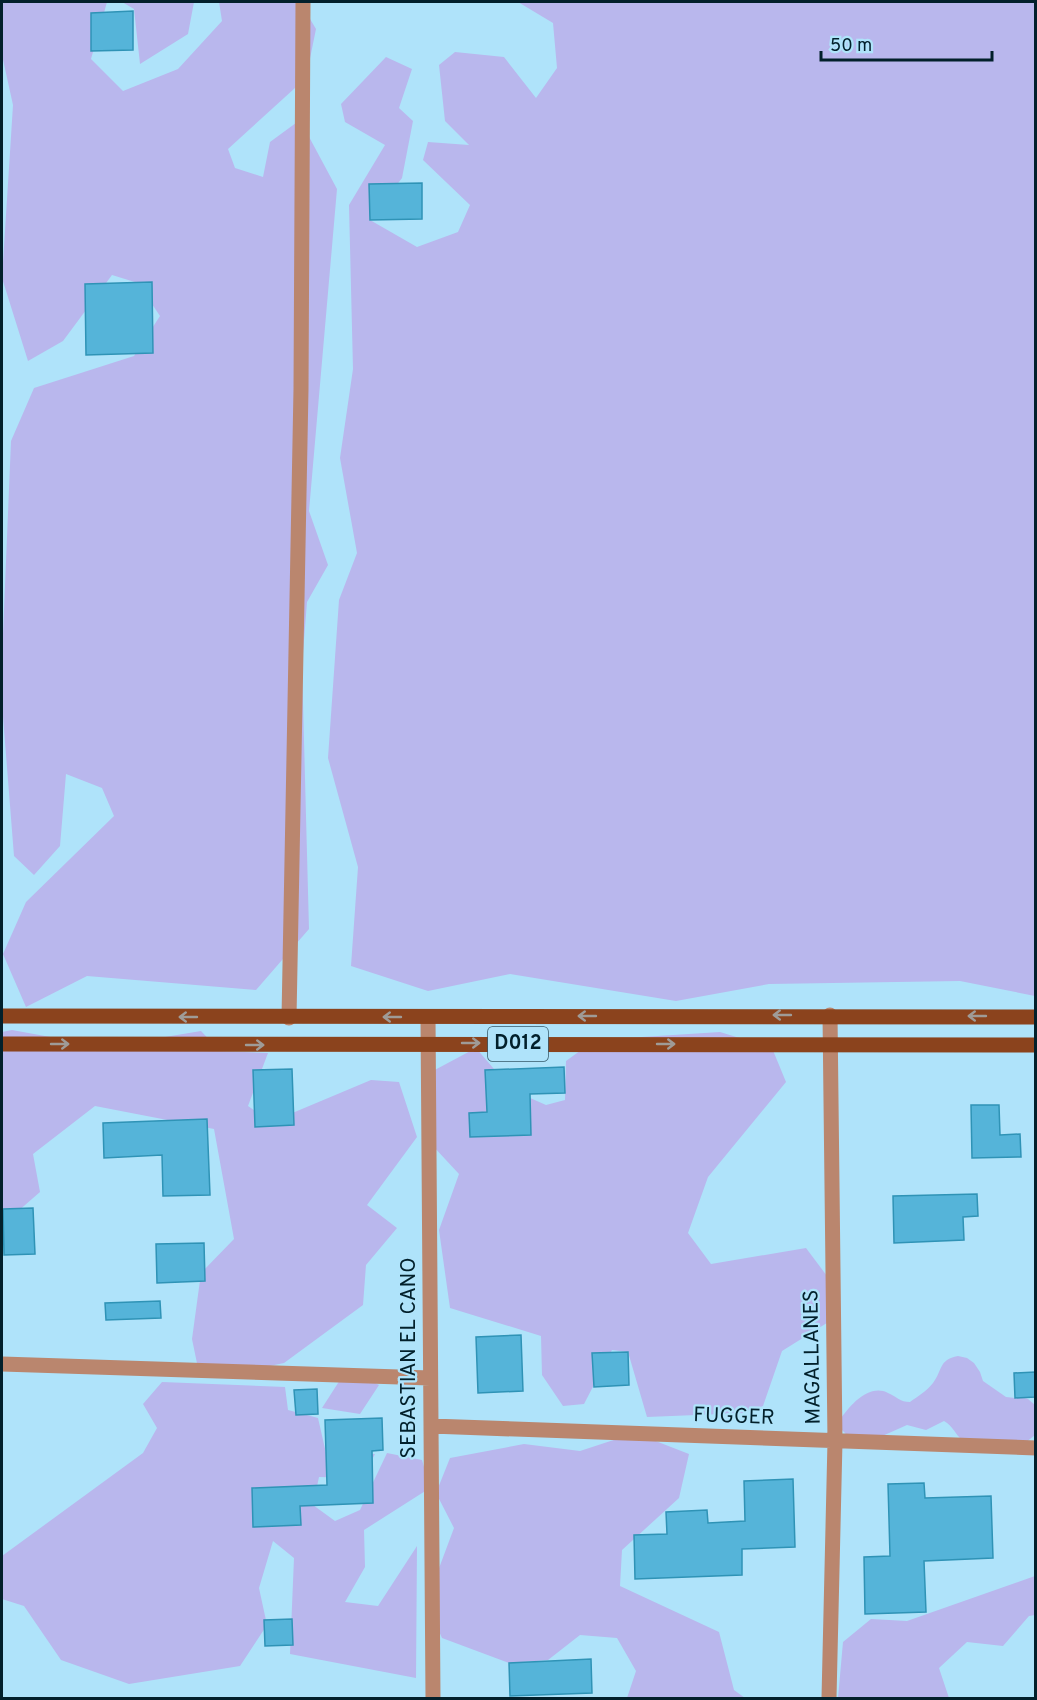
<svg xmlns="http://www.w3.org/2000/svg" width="1037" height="1700" font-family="Overpass,sans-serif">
  <rect width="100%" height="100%" fill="#afe3fa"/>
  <!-- green -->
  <path fill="#b9b7ed" d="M2,2H107L91,59L123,91L178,69L222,21L219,2H300L316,29L306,78L228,149L235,168L263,177L270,142L300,120L337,189L309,511L328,565L307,602L302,665L309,929L256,990L87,976L26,1007L3,954L26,902L114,816L102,788L66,774L60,846L34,875L14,856L2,704V658L11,441L34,388L134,356L160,316L138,283L112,275L63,341L28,361L2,278L13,105L2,55Z
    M122,2H194L188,34L140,64L134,9Z
    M518,2H1035V996L960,981L769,984L676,1001L510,974L428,991L351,966L358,867L328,758L339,600L357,553L340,458L353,369L349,205L385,145L345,122L341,104L386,57L412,69L399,108L413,121L402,178L370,220L417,247L458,232L470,205L423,160L428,142L469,145L445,121L439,65L455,52L504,57L536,98L557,68L553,23Z
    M12,1030L105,1047L201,1031L220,1051L268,1053L248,1106L271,1122L371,1080L399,1082L417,1137L367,1205L397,1228L366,1265L363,1305L284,1363L216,1377L198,1368L192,1339L201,1273L234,1239L214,1129L95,1106L33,1154L40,1192L17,1212L2,1215V1032Z
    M720,1032L772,1048L786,1082L708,1177L688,1233L711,1264L806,1248L830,1280V1321L782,1351L763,1406L745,1413L647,1417L628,1352L612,1350L584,1404L563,1406L542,1375L541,1336L450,1308L439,1230L459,1174L432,1145L431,1072L476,1048L512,1090L546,1105L565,1100L566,1061L595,1040Z
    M958,1356L967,1358L974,1363L980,1372L983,1381L1006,1397L1015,1398L1018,1396L1028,1399L1035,1405V1435L1025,1443L963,1441C955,1434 953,1426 944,1421L926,1430L907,1425L880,1437H849L842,1430L840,1420C849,1406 869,1383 888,1393C897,1397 900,1402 910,1402C918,1396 927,1391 933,1383C943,1370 938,1360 958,1356Z
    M347,1369L379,1385L360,1414L322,1408Z
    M162,1382L285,1387L288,1410L318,1418L326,1453L375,1454L362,1478L319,1477L313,1505L335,1521L360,1510L387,1453L422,1460L430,1488L364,1530L365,1567L345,1602L378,1606L417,1546L416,1678L290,1654L294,1558L273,1541L259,1588L267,1625L240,1666L129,1684L61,1660L24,1606L2,1599V1556L143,1453L157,1428L143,1404Z
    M635,1433L689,1454L679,1498L622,1550L620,1586L719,1632L734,1690L745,1698H627L636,1671L617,1638L580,1635L548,1660L509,1663L442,1638L426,1603L454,1528L436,1493L450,1458L524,1444L580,1451Z
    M1035,1576V1615L1029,1616L1003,1646L967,1642L939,1668L949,1698H838L843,1642L871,1619L907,1621Z"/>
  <!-- building -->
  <path fill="#55b4d9" stroke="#2f93b6" stroke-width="1.5" d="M133,11V50L91,51V13Z
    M422,183V219L370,220L369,184Z
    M152,282L153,353L86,355L85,284Z
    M564,1067L565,1093L530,1094L531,1135L470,1137L469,1113L487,1112L485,1070Z
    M292,1069L294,1125L255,1127L253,1070Z
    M971,1105H999L1000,1135L1020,1134L1021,1157L972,1158Z
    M207,1119L210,1195L163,1196L162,1155L104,1158L103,1123Z
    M977,1194L978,1216L963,1217L964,1240L894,1243L893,1196Z
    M33,1208L35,1254L4,1255L3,1209Z
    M204,1243L205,1281L157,1283L156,1244Z
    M160,1301L161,1318L106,1320L105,1303Z
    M521,1335L523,1391L478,1393L476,1337Z
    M628,1352L629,1385L594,1387L592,1353Z
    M1035,1372V1397L1015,1398L1014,1373Z
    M317,1389L318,1414L296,1415L294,1390Z
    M382,1418L383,1450L372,1451L373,1503L300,1506L301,1525L253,1527L252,1488L327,1485L325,1420Z
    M793,1479L795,1547L742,1549V1575L635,1579L634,1535L667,1534L666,1512L707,1510L708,1523L745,1521L744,1481Z
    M924,1483L925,1498L991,1496L993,1558L924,1561L926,1612L865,1614L864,1557L890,1556L888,1484Z
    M292,1619L293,1645L265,1646L264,1620Z
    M591,1659L592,1693L510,1696L509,1663Z"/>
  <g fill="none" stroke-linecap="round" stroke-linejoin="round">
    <!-- minor -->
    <path stroke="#ba866e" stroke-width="15" d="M428,1017L433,1698
      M289,1018L301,389L303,2
      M2,1364L430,1378
      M431,1426L1036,1448
      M829,1698L835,1441L830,1015"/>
    <!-- major -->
    <path stroke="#8b431d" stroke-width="15" d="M2,1016C346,1018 691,1014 1036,1017
      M2,1044L1036,1045"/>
  </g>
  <!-- one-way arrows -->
  <defs><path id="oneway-shaft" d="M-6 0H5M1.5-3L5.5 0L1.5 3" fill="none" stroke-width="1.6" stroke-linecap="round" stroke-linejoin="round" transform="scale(1.5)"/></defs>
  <g stroke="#9f9b97">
    <use href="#oneway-shaft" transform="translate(782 1015) rotate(180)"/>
    <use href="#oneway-shaft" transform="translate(587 1016) rotate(180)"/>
    <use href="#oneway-shaft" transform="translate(977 1016) rotate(-180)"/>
    <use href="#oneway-shaft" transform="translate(188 1017) rotate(-180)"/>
    <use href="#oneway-shaft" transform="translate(392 1017) rotate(180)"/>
    <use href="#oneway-shaft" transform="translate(471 1043)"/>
    <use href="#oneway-shaft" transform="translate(60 1044)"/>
    <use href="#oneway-shaft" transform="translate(666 1044)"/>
    <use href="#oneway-shaft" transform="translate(255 1045)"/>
  </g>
  <g text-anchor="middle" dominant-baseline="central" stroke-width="4.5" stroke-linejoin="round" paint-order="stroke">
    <!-- shield labels -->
    <rect fill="#afe3fa" stroke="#365a69" stroke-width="1.5" x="488" y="1027" width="60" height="34" rx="4.5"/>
    <g font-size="20" font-weight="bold" fill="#02202b">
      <text x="518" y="1044">D012</text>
    </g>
    <!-- street labels -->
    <g font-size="21" fill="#02202b" stroke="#afe3fa">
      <text transform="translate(813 1357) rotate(-91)">MAGALLANES</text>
      <text transform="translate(409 1358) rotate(-90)">SEBASTIAN EL CANO</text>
      <text transform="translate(734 1417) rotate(2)">FUGGER</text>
    </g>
  </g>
  <!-- border -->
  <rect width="1037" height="1700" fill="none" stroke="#02202b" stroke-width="6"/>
  <!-- scale -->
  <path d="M821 51v9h171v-9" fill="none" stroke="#02202b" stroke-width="3"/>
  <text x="830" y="51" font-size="18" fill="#02202b" stroke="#afe3fa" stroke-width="4.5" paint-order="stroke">50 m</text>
</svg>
